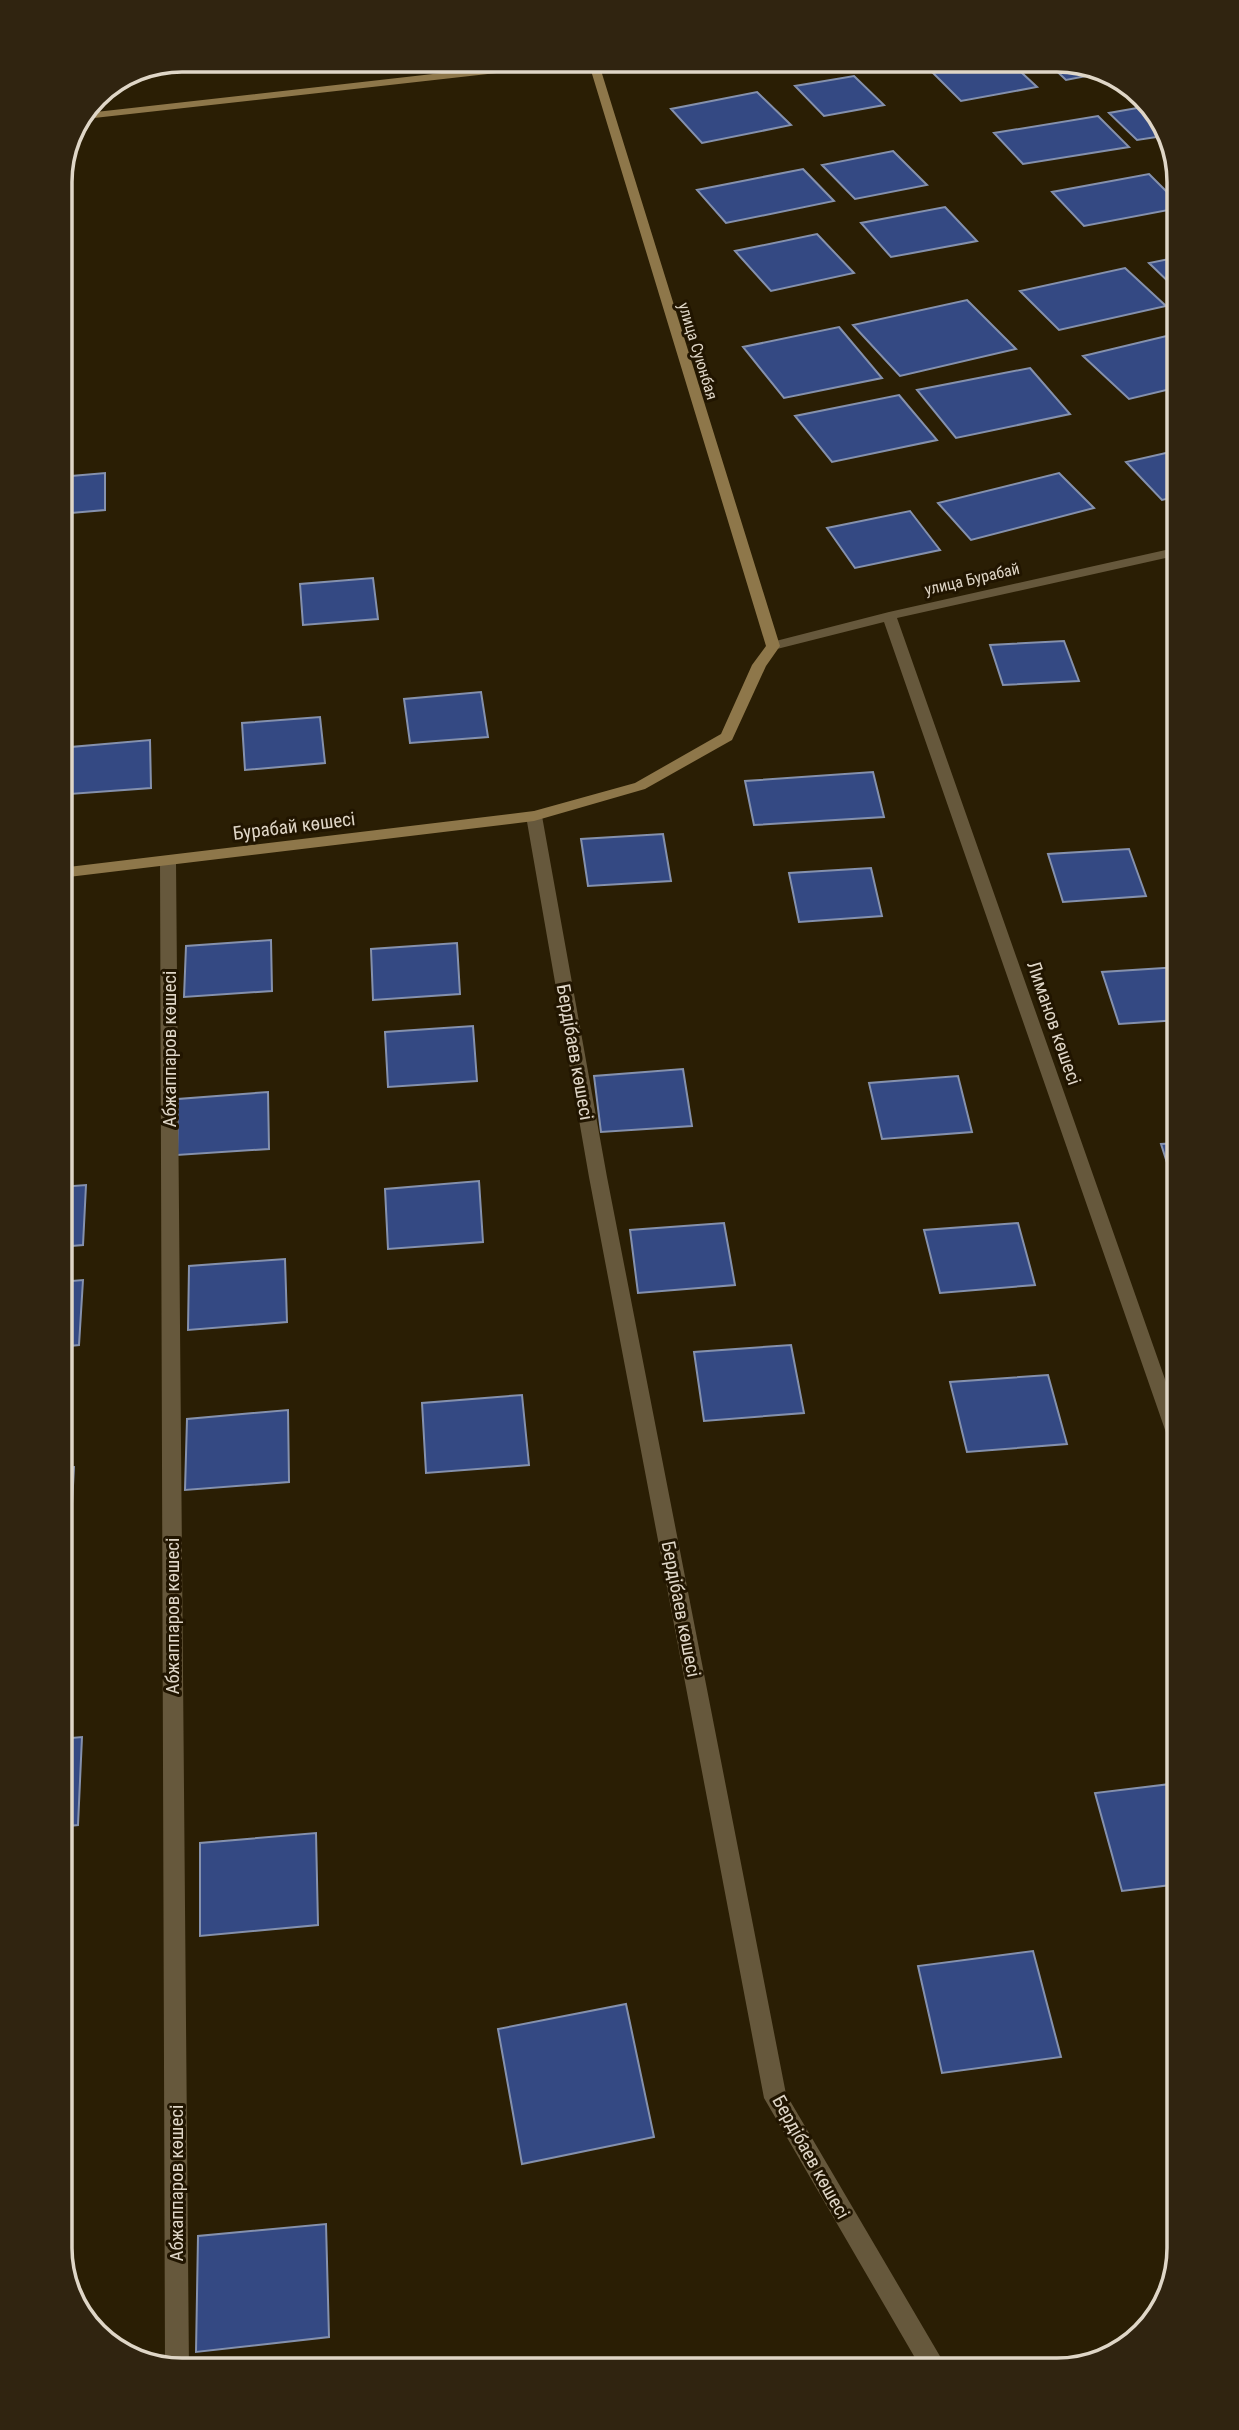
<svg xmlns="http://www.w3.org/2000/svg" width="1239" height="2430" font-family="'Roboto Condensed',sans-serif">
  <rect width="100%" height="100%" fill="#2a1e04"/>
  <!-- building -->
  <path fill="#344983" stroke="#8591ad" stroke-width="2" d="M1008,60L1037,87L961,101L921,61Z
    M1045,60H1066L1102,73L1066,80Z
    M854,76L884,105L824,116L795,86Z
    M757,92L791,125L702,143L671,109Z
    M1148,106L1170,135L1137,140L1109,113Z
    M1098,116L1129,147L1023,164L994,133Z
    M893,151L927,185L855,199L822,165Z
    M803,169L834,201L726,223L697,190Z
    M1149,174L1179,204V208L1084,226L1052,192Z
    M945,207L977,241L891,257L861,223Z
    M817,234L854,273L771,291L735,251Z
    M1179,257V292L1149,263Z
    M1125,268L1166,306L1059,330L1020,291Z
    M967,300L1016,349L900,376L853,325Z
    M839,327L882,378L784,398L743,347Z
    M1179,333V387L1129,399L1083,356Z
    M1030,368L1070,414L956,438L917,390Z
    M899,395L937,440L832,462L795,416Z
    M1179,450V496L1162,500L1126,462Z
    M105,473V510L60,514V477Z
    M1059,473L1094,508L971,540L938,503Z
    M910,511L940,550L855,568L827,528Z
    M373,578L378,619L303,625L300,584Z
    M1064,641L1079,681L1003,685L990,645Z
    M481,692L488,737L410,743L404,699Z
    M320,717L325,763L245,770L242,723Z
    M150,740L151,788L70,794L71,747Z
    M873,772L884,817L754,825L745,781Z
    M663,834L671,881L588,886L581,839Z
    M1129,849L1146,896L1063,902L1048,854Z
    M871,868L882,916L799,922L789,873Z
    M271,940L272,991L184,997L186,946Z
    M457,943L460,994L373,1000L371,949Z
    M1179,967V1020L1119,1024L1102,972Z
    M60,978H65L60,1031Z
    M473,1026L477,1081L388,1087L385,1032Z
    M683,1069L692,1126L601,1132L594,1076Z
    M958,1076L972,1132L882,1139L869,1083Z
    M268,1092L269,1149L177,1155L178,1099Z
    M1179,1143V1200L1161,1144Z
    M479,1181L483,1242L388,1249L385,1189Z
    M86,1185L83,1245L60,1247V1187Z
    M724,1223L735,1285L638,1293L630,1230Z
    M1018,1223L1035,1285L940,1293L924,1230Z
    M285,1259L287,1322L188,1330L189,1266Z
    M83,1280L79,1345L60,1347V1282Z
    M791,1345L804,1413L704,1421L694,1352Z
    M1048,1375L1067,1444L967,1452L950,1382Z
    M522,1395L529,1465L426,1473L422,1403Z
    M288,1410L289,1482L185,1490L187,1419Z
    M74,1467L70,1541L60,1542V1468Z
    M82,1737L78,1825L60,1827V1739Z
    M1179,1783V1884L1122,1891L1095,1793Z
    M316,1833L318,1925L200,1936V1843Z
    M1033,1951L1061,2057L942,2073L918,1966Z
    M626,2004L654,2137L522,2164L498,2029Z
    M326,2224L329,2337L196,2352L198,2236Z"/>
  <g fill="none" stroke-linecap="round" stroke-linejoin="round">
    <!-- street -->
    <path fill="#66583c" fill-rule="evenodd" d="M1179,547V555L897,618L1179,1419V1452L1172,1449L1170,1444L884,622L773,650L766,646L768,643L889,612Z
      M534,811L542,816L607,1177L786,2094L944,2363H918L764,2098L589,1177L526,816Z
      M168,856L176,861L189,2370H174L165,2367L160,861Z"/>
    <!-- secondary -->
    <path fill="#8e774a" fill-rule="evenodd" d="M589,64H599L780,646L766,666L732,740L645,789L534,821L60,878V868L534,811L635,783L721,734L752,665L766,646Z
      M513,65H547L542,68L85,119L87,113Z"/>
  </g>
  <g text-anchor="middle" dominant-baseline="central" stroke-width="6" stroke-linejoin="round" paint-order="stroke">
    <!-- far-street labels -->
    <g font-size="16" fill="#dfd6c7" stroke="#211500">
      <text transform="translate(698 351) rotate(73)">улица Суюнбая</text>
      <text transform="translate(972 579) rotate(-13)">улица Бурабай</text>
    </g>
    <!-- street labels -->
    <g font-size="19" fill="#dfd6c7" stroke="#211500">
      <text transform="translate(294 826) rotate(-7)">Бурабай көшесі</text>
      <text transform="translate(1054 1023) rotate(71)">Лиманов көшесі</text>
      <text transform="translate(169 1049) rotate(-90)">Абжаппаров көшесі</text>
      <text transform="translate(575 1052) rotate(80)">Бердібаев көшесі</text>
      <text transform="translate(681 1609) rotate(79)">Бердібаев көшесі</text>
      <text transform="translate(172 1616) rotate(-90)">Абжаппаров көшесі</text>
      <text transform="translate(811 2157) rotate(61)">Бердібаев көшесі</text>
      <text transform="translate(176 2183) rotate(-90)">Абжаппаров көшесі</text>
    </g>
  </g>
  <!-- crop -->
  <path d="M0 0H1239V2430H0ZM182 72H1057A110 110 0 0 1 1167 182V2248A110 110 0 0 1 1057 2358H182A110 110 0 0 1 72 2248V182A110 110 0 0 1 182 72Z" fill="#302410" fill-rule="evenodd"/>
  <path fill="none" stroke="#dfd6c7" stroke-width="3.5" d="M182 72H1057A110 110 0 0 1 1167 182V2248A110 110 0 0 1 1057 2358H182A110 110 0 0 1 72 2248V182A110 110 0 0 1 182 72Z"/>
</svg>
